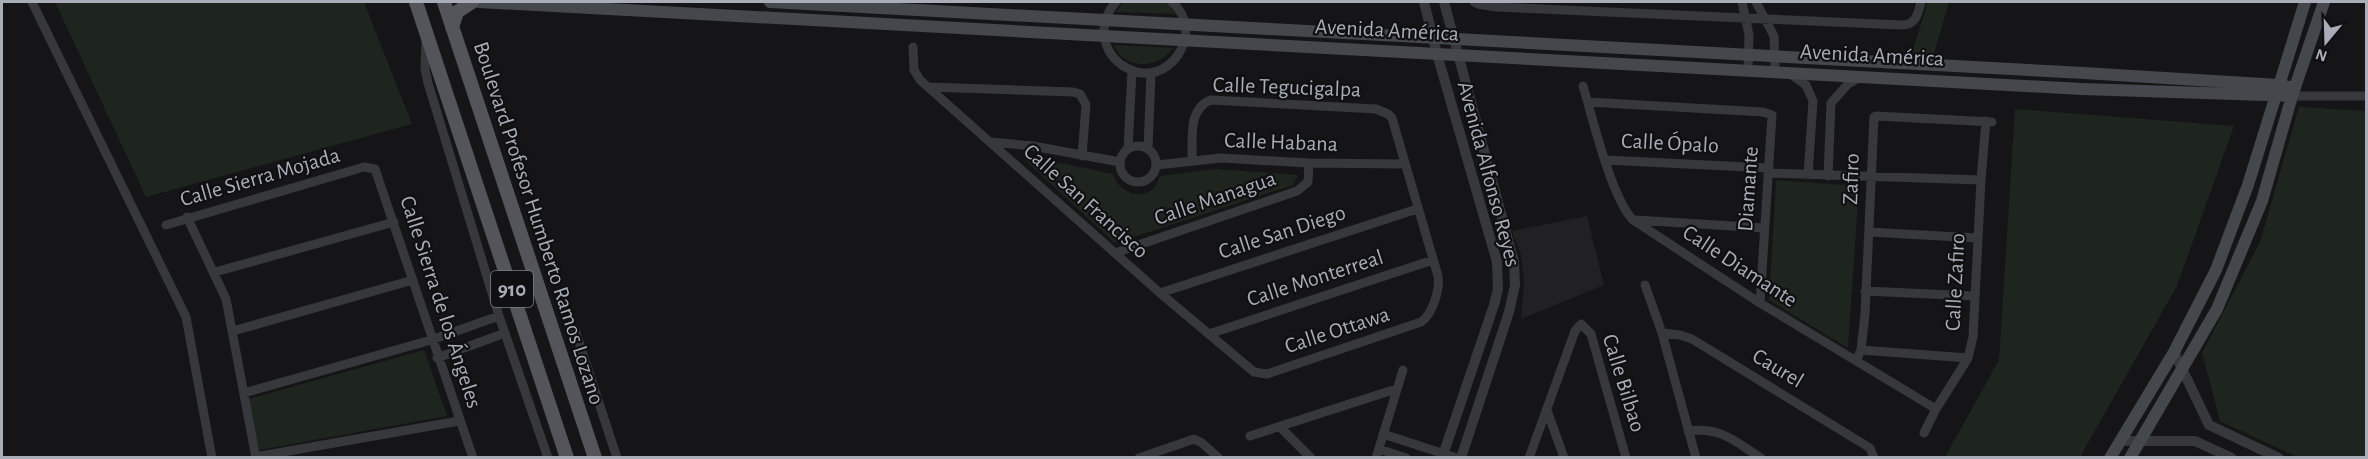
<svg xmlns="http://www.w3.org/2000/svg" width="2368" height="459" font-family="'Alegreya Sans',sans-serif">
  <rect width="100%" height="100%" fill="#151517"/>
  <!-- built -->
  <path fill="#212124" d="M1587,216L1604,285L1521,319L1524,281L1521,255L1512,231Z"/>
  <!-- green -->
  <path fill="#1d251e" d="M55,2H364L412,124L146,197Z
    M1123,2H1166L1176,14L1116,12Z
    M1928,2H1949L1932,60L1910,59Z
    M1114,45L1173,48C1158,69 1125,71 1114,45Z
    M2299,107L2366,111V457H2297L2220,421L2202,353L2260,242Z
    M2015,109L2234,126L2177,286L2080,457H1945L1999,360Z
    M1032,157L1113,174C1117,190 1138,201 1153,189C1156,186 1158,181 1160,176L1215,169L1298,175L1293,185L1115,243L1026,161Z
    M1776,180L1859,186L1848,348L1769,300Z
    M424,350L447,416L259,450L249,399Z"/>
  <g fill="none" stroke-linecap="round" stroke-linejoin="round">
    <!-- minor -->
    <path stroke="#36383c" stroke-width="9" d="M32,2L186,317L212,458
      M1116,2C1105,14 1101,28 1106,44C1110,56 1117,63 1127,68C1168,91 1207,32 1172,2
      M1474,2L1478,4L1496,7L1901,25C1916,25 1918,14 1921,2
      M1742,2L1749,35L1748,70
      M1756,2L1774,36L1775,71
      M426,42L425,69L428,83L499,316L548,458
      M913,47L914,70L920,80L1160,293L1254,372L1267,374L1421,322C1433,314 1440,289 1438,276L1392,118L1388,114L1376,109L1211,100C1187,109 1193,140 1192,161
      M1789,73L1806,85L1813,101L1808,175
      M1583,86C1593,119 1611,197 1633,220L1760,303L1936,409
      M928,87L1073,92L1080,94L1086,105L1082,156
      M2292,96H2366
      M1588,102L1763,112L1772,115L1760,303
      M990,142L1033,146L1120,162
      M1120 164a18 18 0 1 1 36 0a18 18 0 1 1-36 0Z
      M1128,148L1132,71
      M1148,148L1151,73
      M1605,160L1768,168
      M1157,165L1221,158L1309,163L1404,164
      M1768,173L1981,180
      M1828,176L1831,103L1848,84L1860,77
      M187,217L226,299L256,458
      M1635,220L1765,228
      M166,225L364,167L375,169L473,458
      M1869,232L1977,238
      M1115,253L1297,191L1308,182L1309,163
      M215,272L394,222
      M1645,285L1662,333L1696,458
      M1865,291L1974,296
      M1160,293L1417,209
      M575,330L617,458
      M233,331L413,280
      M1662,333L1680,335L1692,339L1870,448L1874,458
      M1209,334L1433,260
      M1861,350L1968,358
      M437,358L505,333
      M1856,361L1861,350L1865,314L1874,117L1876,116L1992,122
      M244,393L431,340L499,316
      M1547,410L1564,458
      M1280,427L1311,458
      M1688,431C1722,427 1734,441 1761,458
      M1924,433L1936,409L1968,358L1973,337L1981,180L1986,121
      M1383,434L1457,458
      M1250,436L1396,389
      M1379,449L1406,458
      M255,457L459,421
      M1139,458L1194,439L1202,443L1219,458
      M1376,458L1403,370
      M1529,458L1575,331L1581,324L1591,334L1626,458"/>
    <!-- tertiary -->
    <path stroke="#36383c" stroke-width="10" d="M1424,2L1437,54L1497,262L1498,289L1494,305L1442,458
      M1444,2L1514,262L1515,285L1509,312L1461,458
      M2174,352L2209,425L2279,458
      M2120,441H2195L2232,458"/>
    <!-- secondary -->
    <path stroke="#44474c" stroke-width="12" d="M479,2L2082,89L2292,96
      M770,2L2084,73L2279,85L2295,88
      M2110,458L2174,352L2216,270L2248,185L2305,2
      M2130,458L2217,309L2262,201L2292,96L2324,2"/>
    <!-- primary -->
    <path stroke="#53555b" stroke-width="14" d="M416,2L567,458
      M444,2L595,458
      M452,27L457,12L472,2"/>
  </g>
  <g text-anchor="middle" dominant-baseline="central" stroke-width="4.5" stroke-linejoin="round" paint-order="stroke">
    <!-- shield labels -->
    <rect fill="#101012" stroke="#7a7e86" stroke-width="1.5" x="491" y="271" width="42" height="36" rx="4.5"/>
    <g font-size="21" font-weight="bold" fill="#a8adb7">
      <text x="512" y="289">910</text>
    </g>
    <!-- street labels -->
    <g font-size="22" fill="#a8adb7" stroke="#101012">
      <text transform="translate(1387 30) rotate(3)">Avenida América</text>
      <text transform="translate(1872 55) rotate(3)">Avenida América</text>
      <text transform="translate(1287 87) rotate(2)">Calle Tegucigalpa</text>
      <text transform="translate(1281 142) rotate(2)">Calle Habana</text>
      <text transform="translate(1670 143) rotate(3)">Calle Ópalo</text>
      <text transform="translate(1489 174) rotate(75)">Avenida Alfonso Reyes</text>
      <text transform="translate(260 177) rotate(-16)">Calle Sierra Mojada</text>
      <text transform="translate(1851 179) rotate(-88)">Zafiro</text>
      <text transform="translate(1748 189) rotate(-86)">Diamante</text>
      <text transform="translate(1215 198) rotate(-19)">Calle Managua</text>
      <text transform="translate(1086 201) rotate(42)">Calle San Francisco</text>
      <text transform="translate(539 223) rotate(72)">Boulevard Profesor Humberto Ramos Lozano</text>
      <text transform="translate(1282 232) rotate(-18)">Calle San Diego</text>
      <text transform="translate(1740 266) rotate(33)">Calle Diamante</text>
      <text transform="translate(1315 278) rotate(-18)">Calle Monterreal</text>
      <text transform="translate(1955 282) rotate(-87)">Calle Zafiro</text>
      <text transform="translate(441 302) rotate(72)">Calle Sierra de los Ángeles</text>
      <text transform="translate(1337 330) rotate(-18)">Calle Ottawa</text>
      <text transform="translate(1778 368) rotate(31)">Caurel</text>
      <text transform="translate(1624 383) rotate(73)">Calle Bilbao</text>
    </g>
  </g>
  <!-- border -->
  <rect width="2368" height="459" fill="none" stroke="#a8adb7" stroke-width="6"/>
  <!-- north arrow -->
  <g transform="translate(2326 42) rotate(199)" stroke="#101012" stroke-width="4.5" paint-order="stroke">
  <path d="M0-4.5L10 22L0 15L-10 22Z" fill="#a8adb7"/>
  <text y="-9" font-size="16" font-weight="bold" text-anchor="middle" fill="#a8adb7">N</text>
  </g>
</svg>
